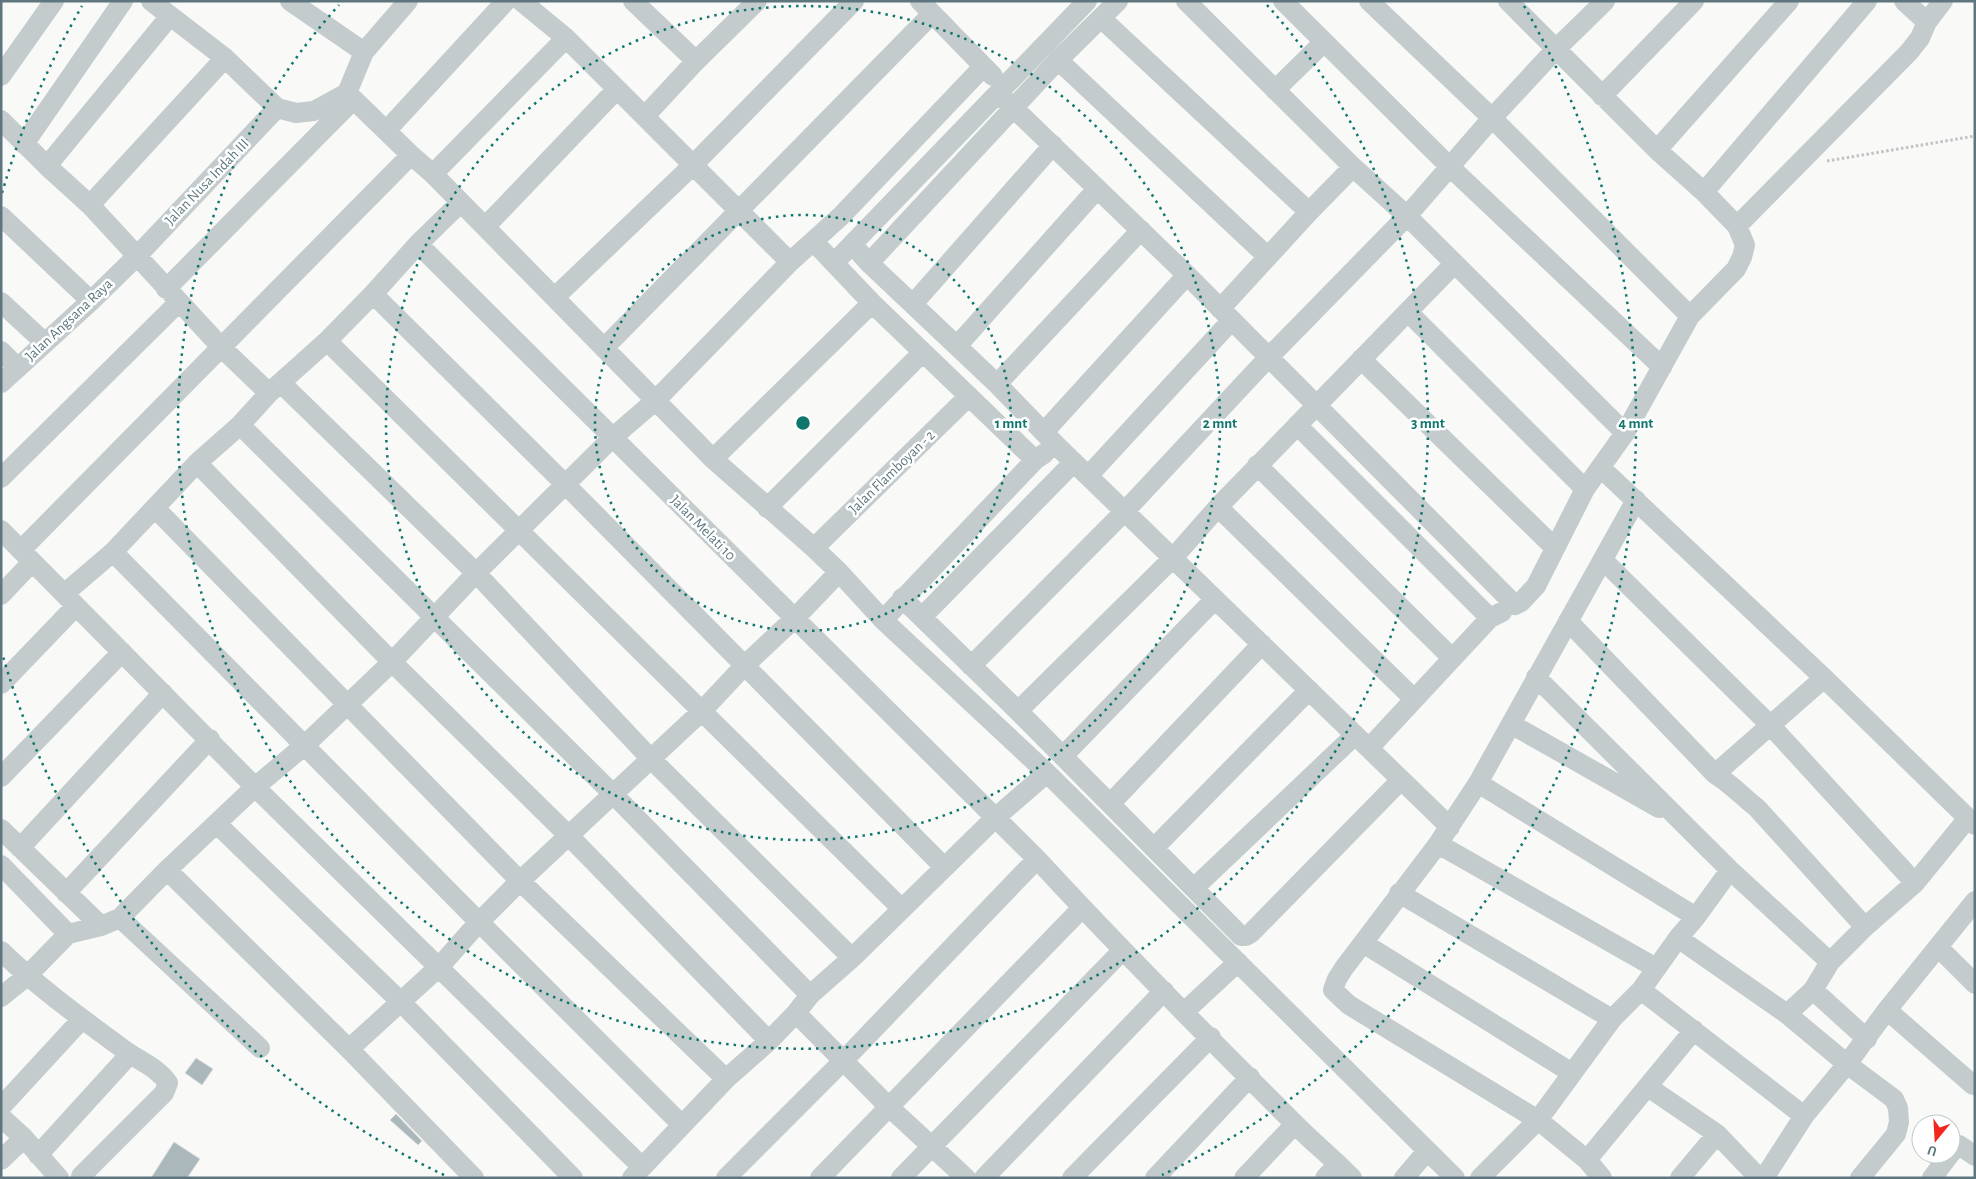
<svg xmlns="http://www.w3.org/2000/svg" width="1976" height="1179" font-family="'Alegreya Sans',sans-serif">
  <rect width="100%" height="100%" fill="#f9f9f7"/>
  <!-- building -->
  <path fill="#aab8bc" stroke="#dbdbd9" d="M196,1058L213,1069L202,1085L185,1073Z
    M396,1114L422,1141L418,1145L390,1120Z
    M174,1142L200,1159L187,1178H151Z"/>
  <g fill="none" stroke-linecap="round" stroke-linejoin="round">
    <!-- path -->
    <path stroke="#c0c4c5" stroke-width="3" stroke-dasharray="2.5 2.5" stroke-linecap="butt" d="M1827,161L1975,136"/>
    <!-- minor -->
    <path stroke="#c4cbcd" stroke-width="20" d="M151,1L225,58L277,108L296,113L314,111L347,93L411,155L433,174L713,459L814,548L839,572L883,620L1047,773L1455,1178
      M290,1L364,52
      M521,1L566,38L790,262
      M633,1L696,61
      M920,1L993,76
      M1186,1L1353,167L1407,216L1625,433
      M1283,1L1450,167L1662,367
      M1369,1L1492,118L1690,316
      M1904,1L1927,22
      M1102,19L1309,212
      M1058,60L1268,257
      M1,76L54,1
      M1275,90L1324,42
      M347,93L364,52L408,1
      M998,93L1187,275L1515,605L1521,602L1536,586L1585,489L1625,433L1690,316L1736,269L1742,257L1745,245L1737,226L1704,192L1657,150L1508,1
      M1602,96L1694,1
      M645,116L696,61L757,1
      M1,120L47,166L90,205L222,348L269,393
      M386,131L506,1
      M24,144L123,1
      M1657,150L1789,1
      M47,166L170,16
      M433,174L566,38
      M1704,192L1867,1
      M90,205L225,58
      M1,216L91,301
      M1737,226L1909,52L1920,38L1927,22L1943,1
      M485,227L617,89
      M814,242L872,303L1035,460
      M418,244L1037,859C1120,949 1207,1036 1294,1123C1312,1142 1333,1158 1352,1178
      M852,244L869,263L997,384L1056,445L1450,827
      M834,263L1087,1
      M869,263L1058,60L1118,1
      M166,289L353,100
      M373,294L565,484L944,867
      M555,297L692,166L854,1
      M1,302L45,343
      M913,304L1053,145
      M1220,309L1309,212L1353,167
      M1408,312L1585,489
      M327,341L901,908
      M957,346L1097,189
      M604,348L932,14
      M1,351L18,368
      M1361,359L1555,548
      M1,383L91,301L137,256L277,108
      M281,383L476,573L651,759L852,958
      M997,384L1141,230
      M240,425L613,794L810,995
      M1297,425L1490,618
      M1044,432L1187,275
      M713,459L872,303
      M197,463L392,662L570,837L769,1041
      M1257,465L1452,658
      M1601,468L1824,678L1975,825
      M1089,475L1232,320
      M1,478L179,302
      M1218,507L1414,699
      M155,508L520,881L726,1079
      M767,508L923,352
      M1,530L255,787L642,1167
      M814,548L969,396
      M21,550L411,155
      M113,552L479,922L682,1125
      M1604,561L1771,726L1915,883
      M65,593L113,552L197,463L240,425L269,393L327,341L373,294L418,244L460,203
      M1,595L32,562
      M902,598L1018,711L1241,936H1246L1251,933L1401,780
      M922,617L1074,462
      M883,620L1035,460L1045,453
      M1568,621L1715,774
      M971,666L1125,511L1268,358L1407,216L1492,118L1556,49L1605,1
      M1536,677L1730,870L1830,962
      M1824,678L1715,774C1731,784 1743,797 1757,808L1865,927
      M1,684L76,606
      M1018,711L1173,558L1218,507L1454,264
      M1511,724L1659,808
      M1369,748L1490,618L1502,612
      M1063,756L1215,599
      M1,777L122,652
      M1478,783L1696,917
      M1110,804L1262,644
      M217,824L401,1002L573,1178
      M1,829L101,926
      M1438,844L1656,968
      M20,848L163,693
      M1154,848L1309,690
      M1,865L68,934
      M167,870L349,1049L474,1178
      M1194,888L1355,735
      M66,893L210,739
      M1399,893L1612,1019
      M120,918L260,1048
      M1678,938L1787,1014L1847,1064L1894,1099L1898,1108L1899,1122L1896,1134L1860,1178
      M1363,943L1572,1073
      M1938,947L1975,984
      M1,951C39,988 81,1018 123,1049C139,1061 157,1067 168,1083L164,1093L81,1176
      M1641,990L1804,1116
      M1813,990L1867,1039
      M1,997L27,976L68,934L101,926L120,918L167,870L255,787L305,745L392,662L476,573L612,438L656,400L790,262L841,216L983,67
      M1887,1010L1973,1085
      M1184,1012L1238,962
      M796,1013L888,1106L966,1178
      M1787,1014L1813,990L1830,962L1865,927L1915,883L1968,818
      M349,1049L440,966L479,922L520,881L701,712L745,665L794,619L839,572
      M1648,1087L1717,1134L1759,1178
      M1,1107L82,1019
      M1,1117L24,1138L59,1178
      M1951,1153L1959,1145L1975,1156
      M38,1155L130,1054
      M1,1160L24,1138
      M1587,1160L1694,1030
      M632,1178L726,1079L769,1041L796,1013L810,995L852,958L995,818L1047,773
      M726,1178L844,1060L1037,859
      M820,1178L1082,908
      M901,1178L1122,951
      M984,1178L1164,991
      M1072,1178L1211,1037
      M1155,1178L1250,1077
      M1244,1178L1295,1124
      M1325,1178L1338,1164
      M1404,1178L1427,1151
      M1480,1178L1538,1120L1612,1019L1641,990L1678,938L1696,917L1730,870
      M1602,1178L1587,1160L1538,1120L1349,1005L1333,990L1337,979L1344,968L1438,844L1478,783L1636,500
      M1680,1178L1717,1134
      M1764,1178L1804,1116L1847,1064L1887,1010L1975,901
      M1932,1178L1950,1154"/>
  </g>
  <!-- distance rings -->
  <g fill="none" stroke="#0f766e" stroke-width="2.5" stroke-dasharray="2.5 5">
    <circle cx="803" cy="423" r="208"/>
    <circle cx="803" cy="423" r="417"/>
    <path d="M1267 5A625 625 0 1 1 339 5"/>
    <path d="M444 1175A833 833 0 0 1 2 653M2 193A833 833 0 0 1 82 6M1524 6A833 833 0 0 1 1162 1175"/>
  </g>
  <g text-anchor="middle" dominant-baseline="central" stroke-width="5" stroke-linejoin="round" paint-order="stroke">
    <!-- street labels -->
    <g font-size="15" fill="#5e777f" stroke="#fff">
      <text transform="translate(207 182) rotate(-46)">Jalan Nusa Indah III</text>
      <text transform="translate(69 320) rotate(-43)">Jalan Angsana Raya</text>
      <text transform="translate(892 472) rotate(-44)">Jalan Flamboyan - 2</text>
      <text transform="translate(703 528) rotate(45)">Jalan Melati 10</text>
    </g>
  </g>
  <circle cx="803" cy="423" r="8" fill="#0f766e" stroke="#fff" stroke-width="2.5"/>
  <g font-size="15" text-anchor="middle" font-weight="bold" fill="#0f766e" stroke="#fff" stroke-width="5" stroke-linejoin="round" paint-order="stroke">
    <text x="1011" y="428">1 mnt</text>
    <text x="1220" y="428">2 mnt</text>
    <text x="1428" y="428">3 mnt</text>
    <text x="1636" y="428">4 mnt</text>
  </g>
  <!-- border -->
  <rect width="1976" height="1179" fill="none" stroke="#5e777f" stroke-width="5"/>
  <!-- north arrow -->
  <g transform="translate(1936 1139) rotate(198)"><circle r="24" fill="#ffffff" stroke="#bfc9cc"/>
  <path d="M0-4L9 19L0 12L-9 19Z" fill="#f3251d"/>
  <text y="-8" font-size="14" font-weight="bold" text-anchor="middle" fill="#5e777f">U</text>
  </g>
</svg>
